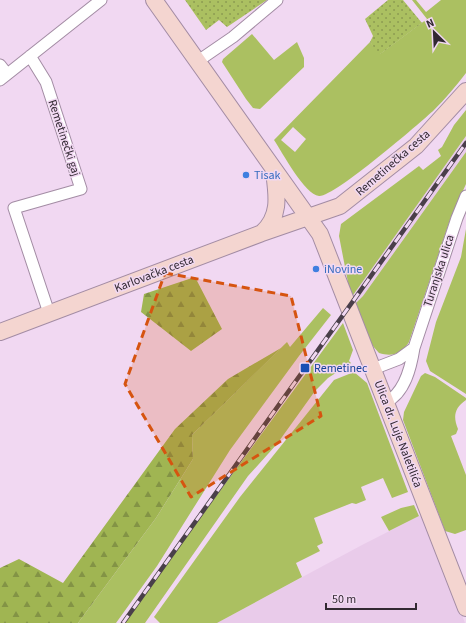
<svg xmlns="http://www.w3.org/2000/svg" width="466" height="623" font-family="'Source Sans 3',sans-serif">
  <defs>
    <pattern id="forest-firs" width="22" height="20" patternUnits="userSpaceOnUse"><rect width="22" height="20" fill="#a0b552"/><path d="M5 1l3.5 6h-7zM16 11l3.5 6h-7z" fill="#839345"/></pattern>
    <pattern id="park-dots" width="8" height="8" patternUnits="userSpaceOnUse"><rect width="8" height="8" fill="#abc061"/><path d="M2 2h.1M6 6h.1" fill="none" stroke="#8c9c51" stroke-width="1.8" stroke-linecap="round"/></pattern>
  </defs>
  <rect width="100%" height="100%" fill="#f1d8f2"/>
  <!-- built -->
  <path fill="#e9cbea" d="M466,136V152L363,296L355,304L351,298Z
    M423,514L465,623H217L362,545Z"/>
  <!-- green -->
  <path fill="#abc061" fill-rule="evenodd" d="M412,0H416L426,12L441,0H466V73C456,86 445,99 434,110C420,123 333,198 319,196C305,195 282,152 274,140L370,42L380,54L427,19ZM293,127L306,139L295,152L281,140Z
    M252,34L274,60L297,42L304,58V67L260,109L253,108L246,99L222,62L223,59Z
    M466,110V136L351,298L339,236L341,224L419,166L423,170L441,156L438,150L442,147L454,125Z
    M466,152V184L451,217L409,342C402,354 392,357 379,353L372,345L355,304L363,296Z
    M466,229V394L430,371L426,361L436,322L461,257Z
    M323,308L331,315L299,356L230,450L157,566L116,623H78L156,518L193,459L192,435L287,342L290,347Z
    M343,323L353,350L349,361L351,363L328,378L315,391L277,444L248,476L145,623H123Z
    M354,372L367,383L408,492L392,498L383,478L361,487L366,500L356,504L352,503L314,518L323,543L317,546L320,551L296,563L302,577L217,623H160L154,617L240,497L334,380Z
    M425,373L435,377L466,398V400C454,408 453,417 458,429L456,434L451,436L466,475V530L455,534L445,531L403,420L404,412L421,376Z
    M414,505L419,516L389,531L381,517L401,508Z"/>
  <!-- forest -->
  <path fill="url(#forest-firs)" d="M195,277L222,329L191,351L141,312L144,294Z
    M281,348L192,435L193,459L156,518L78,623H0V568L19,559L63,583L175,429L228,379Z"/>
  <!-- park -->
  <path fill="url(#park-dots)" d="M185,0H267L227,27L219,20L206,30Z
    M388,0H403L422,23L379,55L370,42L373,36L365,19Z"/>
  <g fill="none" stroke-linecap="round" stroke-linejoin="round">
    <!-- street casing -->
    <g stroke="#a38ca4" stroke-width="13">
      <path id="street" d="M30,56L46,82L81,189L14,208L49,313
        M198,61L233,37L277,0
        M0,65L7,74
        M0,80L101,0
        M373,369L399,359L414,348
        M386,402C405,393 411,367 414,348L457,218L466,196"/>
    </g>
    <!-- secondary casing -->
    <g stroke="#a38ca4" stroke-width="18">
      <path id="secondary" d="M154,0L320,234L466,608
        M262,233C281,216 277,195 274,172
        M0,332L262,233L340,206L416,146L466,91"/>
    </g>
    <!-- street -->
    <use href="#street" stroke="#fff" stroke-width="11"/>
    <!-- secondary -->
    <use href="#secondary" stroke="#f4d5d0" stroke-width="16"/>
    <!-- rail casing -->
    <g stroke="#4a3f4a" stroke-width="4.5">
      <path id="rail" d="M123,623L466,143"/>
    </g>
    <!-- rail -->
    <use href="#rail" stroke="#f1d8f2" stroke-width="3" stroke-dasharray="9" stroke-linecap="butt"/>
  </g>
  <!-- marked area -->
  <path fill="#d65410" fill-opacity="0.2" stroke="#d65410" stroke-width="3" stroke-dasharray="8 5" stroke-linejoin="round" d="M165,273L291,296L321,416L191,497L125,384Z"/>
  <!-- markers -->
  <g fill="#3f7fe0" stroke="#f1d8f2" stroke-width="1.5">
    <circle cx="246" cy="175" r="4"/>
    <circle cx="316" cy="269" r="4"/>
  </g>
  <rect fill="#1a4fb4" stroke="#f1d8f2" stroke-width="1.5" x="300" y="363" width="10" height="10" rx="2"/>
  <g text-anchor="middle" dominant-baseline="central" stroke-width="3" stroke-linejoin="round" paint-order="stroke">
    <!-- street labels -->
    <g font-size="12" fill="#322932" stroke="#f1d8f2">
      <text transform="translate(64 138) rotate(72)">Remetinečki gaj</text>
      <text transform="translate(393 163) rotate(-41)">Remetinečka cesta</text>
      <text transform="translate(439 271) rotate(-72)">Turanjska ulica</text>
      <text transform="translate(154 274) rotate(-21)">Karlovačka cesta</text>
      <text transform="translate(398 434) rotate(69)">Ulica dr. Luje Naletilića</text>
    </g>
    <!-- shop labels -->
    <g font-size="12" fill="#366cbe" stroke="#f1d8f2" text-anchor="start">
      <text x="254" y="175">Tisak</text>
      <text x="324" y="269">iNovine</text>
    </g>
    <!-- transit labels -->
    <g font-size="12" fill="#164399" stroke="#f1d8f2" text-anchor="start">
      <text x="314" y="368">Remetinec</text>
    </g>
  </g>
  <!-- north arrow -->
  <g transform="translate(434 32) rotate(336)" stroke="#f1d8f2" stroke-width="3" paint-order="stroke">
  <path d="M0-3L7 15L0 10L-7 15Z" fill="#322932"/>
  <text y="-6" font-size="11" font-weight="bold" text-anchor="middle" fill="#322932">N</text>
  </g>
  <!-- scale -->
  <path d="M326 603v6h90v-6" fill="none" stroke="#322932" stroke-width="2"/>
  <text x="332" y="603" font-size="12" fill="#322932" stroke="#f1d8f2" stroke-width="3" paint-order="stroke">50 m</text>
</svg>
